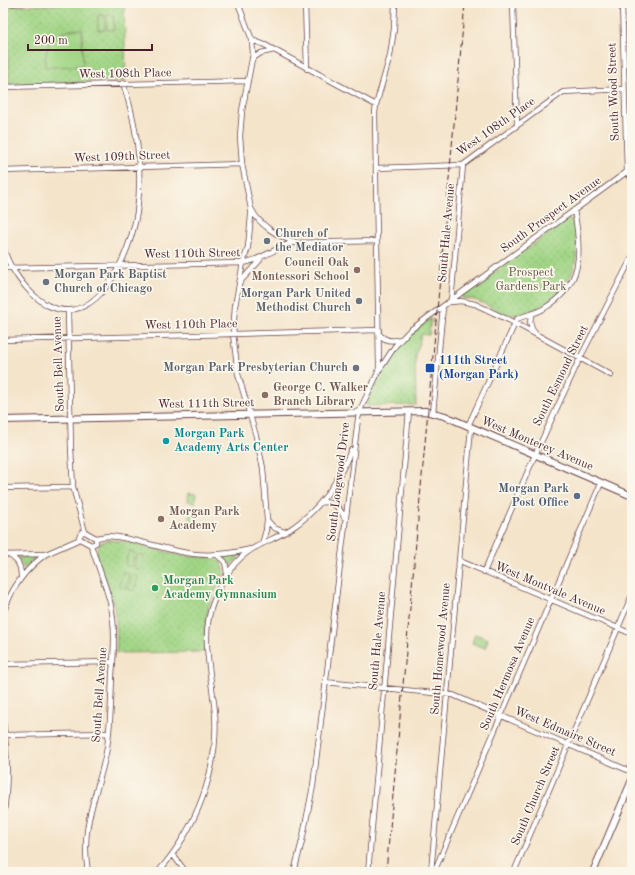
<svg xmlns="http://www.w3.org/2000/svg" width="635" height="875" font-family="'Old Standard TT',serif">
  <defs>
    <pattern id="grass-tufts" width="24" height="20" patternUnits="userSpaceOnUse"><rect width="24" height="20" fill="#a1d585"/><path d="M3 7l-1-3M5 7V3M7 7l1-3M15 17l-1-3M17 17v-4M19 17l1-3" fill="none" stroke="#8cb673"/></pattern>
    <pattern id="park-dots" width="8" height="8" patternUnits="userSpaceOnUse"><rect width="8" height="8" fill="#a1d585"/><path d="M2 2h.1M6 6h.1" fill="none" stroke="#8cb673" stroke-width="1.8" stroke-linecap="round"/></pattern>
  </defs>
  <rect width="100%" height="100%" fill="#fbf7ec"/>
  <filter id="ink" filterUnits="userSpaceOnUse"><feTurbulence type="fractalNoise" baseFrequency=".025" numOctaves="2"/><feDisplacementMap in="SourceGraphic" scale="8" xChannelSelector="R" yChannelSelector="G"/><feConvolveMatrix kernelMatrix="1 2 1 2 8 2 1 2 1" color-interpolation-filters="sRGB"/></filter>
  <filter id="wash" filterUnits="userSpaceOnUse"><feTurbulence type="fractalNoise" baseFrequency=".012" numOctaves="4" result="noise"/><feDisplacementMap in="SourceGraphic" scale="16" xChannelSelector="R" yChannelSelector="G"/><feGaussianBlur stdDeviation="0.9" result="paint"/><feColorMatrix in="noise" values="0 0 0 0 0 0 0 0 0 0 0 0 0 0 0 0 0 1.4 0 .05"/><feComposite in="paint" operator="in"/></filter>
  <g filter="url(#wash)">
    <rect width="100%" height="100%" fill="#f4e4ca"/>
    <!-- grass -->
    <path fill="url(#grass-tufts)" stroke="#767a58" d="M243,553L229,567L224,556Z
      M18,557H35L24,569Z"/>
    <!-- park -->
    <path fill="url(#park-dots)" stroke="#767a58" d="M124,3L126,81L9,84L6,6Z
      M569,219L572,221C584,256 573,289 540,307C531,312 521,316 511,315C500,314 490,306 480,302C474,299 468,299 462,298V295Z
      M431,318L429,335L421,334L418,349L415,354L416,405L367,406C364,395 397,347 406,337C414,330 422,324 431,318Z
      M188,493L196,494L195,503L188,501Z
      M191,514L196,515V527L195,528H190L189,516Z
      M109,540C136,541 161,553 188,556C198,558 212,554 221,562L225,572C222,581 215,590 211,600C205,617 204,634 205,652L116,653C118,631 116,611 109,589C106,577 97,564 96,551L100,543Z
      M475,634L488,639L485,648L472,643Z"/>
    <!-- pitch -->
    <path fill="#a1d585" stroke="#767a58" d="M98,15H104L105,30H98Z
      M107,15H113L114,30H107Z
      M76,29H82L83,63L81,66L45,67C45,44 52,33 76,29Z
      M129,551L135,553L131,567L125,565Z
      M138,554L144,556L140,570L134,568Z
      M123,572L129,574L125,588L119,586Z
      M132,575L138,577L134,591L128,589Z"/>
  </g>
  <g filter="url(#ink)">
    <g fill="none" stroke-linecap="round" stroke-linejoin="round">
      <!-- minor casing -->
      <g stroke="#643d43" stroke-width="6">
        <path id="minor" d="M238,3L252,40L253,54L242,111L240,136L242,164L251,209V216L248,247L243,263L235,306L233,334L238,374L256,436L263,468L267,520L266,530L262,544
          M305,3L307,69
          M513,3L517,125
          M622,3L627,172L632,179
          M3,4L25,3
          M252,40L265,45L376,105
          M252,59L261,53L274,50
          M3,87L248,81
          M463,165L451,302L461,301L475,304L515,323L611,375
          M376,168L463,165L563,92L624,89
          M3,171L242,164
          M252,210C259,225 279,237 295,242
          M3,248C6,255 8,262 12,268C20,282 33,297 47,305C99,331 131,251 137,212C143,169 137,125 123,83
          M3,268L243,263C261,260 275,248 292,243L377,241
          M239,283L260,260
          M68,310L71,448L73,487L85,532
          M532,314C529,320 530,328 535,333
          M379,334C385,341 392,342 400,339
          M3,340L379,330
          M380,369L395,346L409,331L632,168
          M433,413L443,307
          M468,426L517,319C525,315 534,314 543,309C584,285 582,252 574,210
          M3,488L73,487
          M321,502C333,502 339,506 344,517
          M267,520L274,528L285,532
          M82,532H85L96,538V543L91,545L80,539L79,537Z
          M96,538L108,536L118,537C141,541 164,549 187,553C208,557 230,554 251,549
          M3,555L46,554L80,539
          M9,555C18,560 21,566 21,577
          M217,555L225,562L227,573
          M460,561L632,634
          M484,572L535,455L580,358L632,257
          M3,614C11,588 25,569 46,554
          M3,664L113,662
          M325,682L453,695L632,772
          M3,721C8,754 8,787 3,819
          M5,735L109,733
          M173,855L186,872
          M88,872C80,825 97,797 106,753C111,728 111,701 112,675C114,651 116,626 110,602C105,583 97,564 91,545
          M158,872C196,829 219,771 215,713C212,676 199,636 214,600C222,579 235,559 254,548C267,541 280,536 292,528C320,509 339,481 351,450
          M294,872L302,841L313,786L358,419C361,400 375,386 379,368L375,113L376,105L390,56L394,29L395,3
          M368,872L409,411
          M431,872L471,428
          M434,872L601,483
          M514,872L632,595"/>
      </g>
      <!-- major casing -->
      <g stroke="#643d43" stroke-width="8">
        <path id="major" d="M3,420L425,411L445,416L632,496
          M593,872L632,780"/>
      </g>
      <!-- minor -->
      <use href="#minor" stroke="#fff" stroke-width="4.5"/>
      <!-- major -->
      <use href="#major" stroke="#fff" stroke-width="6"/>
      <!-- rail -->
      <path stroke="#4a1f2b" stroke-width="1" stroke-dasharray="6 3" stroke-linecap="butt" d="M386,872L465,3"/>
    </g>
  </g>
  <!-- markers -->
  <g fill="#6b7280" stroke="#fbf7ec" stroke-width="1.5">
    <circle cx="267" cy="241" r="4"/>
    <circle cx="46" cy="282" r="4"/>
    <circle cx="359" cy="301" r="4"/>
    <circle cx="356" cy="368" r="4"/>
  </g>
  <g fill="#8d6e63" stroke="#fbf7ec" stroke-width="1.5">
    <circle cx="357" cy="270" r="4"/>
    <circle cx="265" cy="395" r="4"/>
    <circle cx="161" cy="519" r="4"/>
  </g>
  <rect fill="#1a4fb4" stroke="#fbf7ec" stroke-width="1.5" x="425" y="363" width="10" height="10" rx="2"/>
  <circle fill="#0f9aa8" stroke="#fbf7ec" stroke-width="1.5" cx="166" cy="441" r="4"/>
  <circle fill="#5c6f8a" stroke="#fbf7ec" stroke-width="1.5" cx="577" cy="496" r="4"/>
  <circle fill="#2e9e5b" stroke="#fbf7ec" stroke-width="1.5" cx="155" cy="588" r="4"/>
  <g text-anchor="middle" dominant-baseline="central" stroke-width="3.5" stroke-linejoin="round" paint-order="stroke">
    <!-- street labels -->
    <g font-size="12" fill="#4a1f2b" stroke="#fbf7ec">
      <text transform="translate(125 74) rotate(-1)">West 108th Place</text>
      <text transform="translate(614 92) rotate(-92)">South Wood Street</text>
      <text transform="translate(496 127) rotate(-35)">West 108th Place</text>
      <text transform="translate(122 157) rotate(-2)">West 109th Street</text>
      <text transform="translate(551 215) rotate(-36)">South Prospect Avenue</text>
      <text transform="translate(447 233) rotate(-85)">South Hale Avenue</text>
      <text transform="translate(192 254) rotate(-1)">West 110th Street</text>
      <text transform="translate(191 325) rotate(-1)">West 110th Place</text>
      <text transform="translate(59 364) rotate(-92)">South Bell Avenue</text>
      <text transform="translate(561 376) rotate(-64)">South Esmond Street</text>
      <text transform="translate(206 404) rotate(-1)">West 111th Street</text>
      <text transform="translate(537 444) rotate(23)">West Monterey Avenue</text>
      <text transform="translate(339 482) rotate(-83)">South Longwood Drive</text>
      <text transform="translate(550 589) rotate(23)">West Montvale Avenue</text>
      <text transform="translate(378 641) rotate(-85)">South Hale Avenue</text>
      <text transform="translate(441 649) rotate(-85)">South Homewood Avenue</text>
      <text transform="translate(508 674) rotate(-67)">South Hermosa Avenue</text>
      <text transform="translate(100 695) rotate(-86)">South Bell Avenue</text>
      <text transform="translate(565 732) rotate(23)">West Edmaire Street</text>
      <text transform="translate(536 796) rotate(-67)">South Church Street</text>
    </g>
    <!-- worship labels -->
    <g font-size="12" font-weight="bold" fill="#5b616d" stroke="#fbf7ec" text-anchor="start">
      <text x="275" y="234">Church of<tspan x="275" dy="14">the Mediator</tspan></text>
      <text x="54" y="275">Morgan Park Baptist<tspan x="54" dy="14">Church of Chicago</tspan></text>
      <text x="351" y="294" text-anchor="end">Morgan Park United<tspan x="351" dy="14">Methodist Church</tspan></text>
      <text x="348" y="368" text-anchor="end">Morgan Park Presbyterian Church</text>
    </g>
    <!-- education labels -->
    <g font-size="12" font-weight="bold" fill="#785e54" stroke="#fbf7ec" text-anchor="start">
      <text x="349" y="263" text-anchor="end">Council Oak<tspan x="349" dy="14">Montessori School</tspan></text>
      <text x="273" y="388">George C. Walker<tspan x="273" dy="14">Branch Library</tspan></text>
      <text x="169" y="512">Morgan Park<tspan x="169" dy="14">Academy</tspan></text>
    </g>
    <!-- park labels -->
    <g font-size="12" fill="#645646" stroke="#fbf7ec">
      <text x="531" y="273">Prospect<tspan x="531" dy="14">Gardens Park</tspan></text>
    </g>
    <!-- transit labels -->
    <g font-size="12" font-weight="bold" fill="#164399" stroke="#fbf7ec" text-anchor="start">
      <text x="439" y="361">111th Street<tspan x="439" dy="14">(Morgan Park)</tspan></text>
    </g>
    <!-- culture labels -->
    <g font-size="12" font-weight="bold" fill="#0d838f" stroke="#fbf7ec" text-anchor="start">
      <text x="174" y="434">Morgan Park<tspan x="174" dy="14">Academy Arts Center</tspan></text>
    </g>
    <!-- service labels -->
    <g font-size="12" font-weight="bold" fill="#4e5e75" stroke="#fbf7ec" text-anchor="end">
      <text x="569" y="489">Morgan Park<tspan x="569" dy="14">Post Office</tspan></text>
    </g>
    <!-- leisure labels -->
    <g font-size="12" font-weight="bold" fill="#27864d" stroke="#fbf7ec" text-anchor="start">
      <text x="163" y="581">Morgan Park<tspan x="163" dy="14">Academy Gymnasium</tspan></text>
    </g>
  </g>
  <!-- margin -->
  <rect width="635" height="875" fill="none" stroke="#fbf7ec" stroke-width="16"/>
  <!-- scale -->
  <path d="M28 44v6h124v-6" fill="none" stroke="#4a1f2b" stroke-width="2"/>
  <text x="34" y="44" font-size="12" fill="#4a1f2b" stroke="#fbf7ec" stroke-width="3" paint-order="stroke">200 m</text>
</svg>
